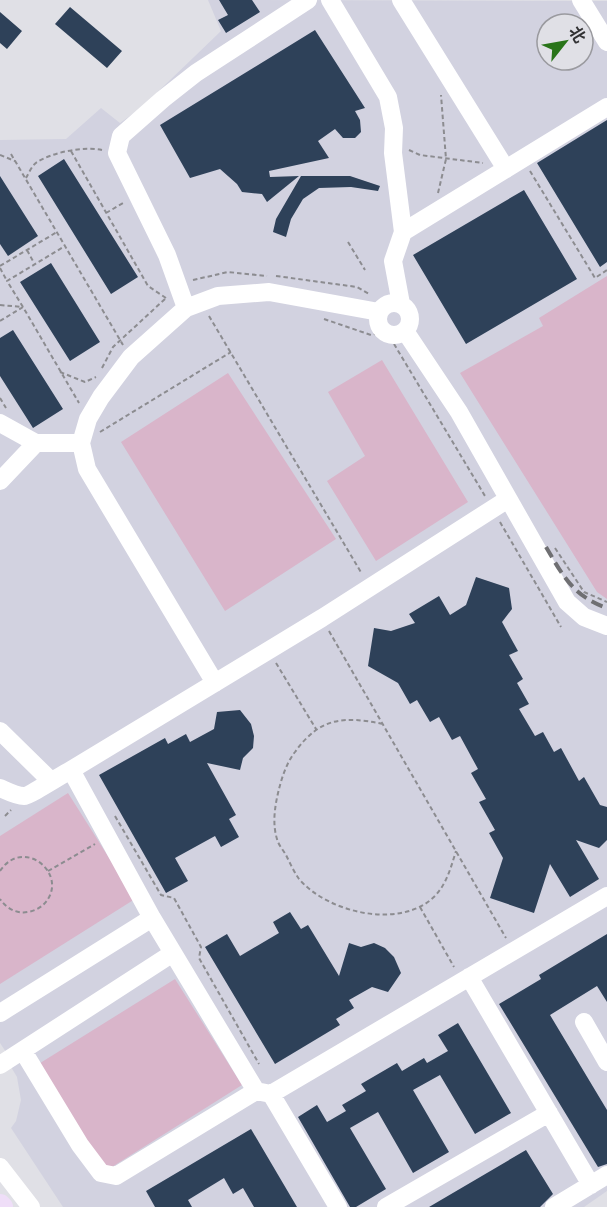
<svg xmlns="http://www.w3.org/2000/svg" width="607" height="1207" font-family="'PT Sans','Noto Sans SC',sans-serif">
  <rect width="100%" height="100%" fill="#e0e0e6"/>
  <!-- built -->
  <path fill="#d2d2e0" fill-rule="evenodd" d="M208,0L607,1V1191L584,1207H63L11,1128L16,1121L21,1100L17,1077L11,1067L14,1064L0,1043V140L66,139L101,108L120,123L141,108L221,31ZM547,24H583V60H547Z"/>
  <!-- green -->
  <path fill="#d9b5ca" d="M607,276V599L597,592L460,373L543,326L539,318Z
    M382,360L468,502L376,561L327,481L365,456L328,392Z
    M228,373L336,539L225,611L121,442Z
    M68,793L135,899L0,984V836Z
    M175,979L242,1085L104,1172L37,1065Z"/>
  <!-- building -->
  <path fill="#2e4159" d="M219,0H252L260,12L226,33L218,20L228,15Z
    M70,7L122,51L107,68L55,24Z
    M0,12L22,31L7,49L0,43Z
    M315,30L365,108L355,111L360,120L361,132L355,138H343L335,129L318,141L329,158L269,171L270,177L299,176L267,202L262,194L242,192L237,184L220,169L190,178L160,125Z
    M607,120V262L600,267L537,163Z
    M64,159L138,277L111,294L38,176Z
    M0,176L38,236L8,256L0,244Z
    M301,176H350L380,186L378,191L351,187L319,188L303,199L291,219L286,237L273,232L276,219Z
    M524,190L577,279L466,344L413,255Z
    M51,263L100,342L70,361L20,282Z
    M13,330L63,409L33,428L0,376V338Z
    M476,577L509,588L512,609L502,622L518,651L509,655L523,679L517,683L529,704L519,709L535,736L543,732L554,752L561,748L579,781L584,777L600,805L607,807V840L599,848L576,840L599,879L570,897L550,864L534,913L490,898L503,858L489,833L495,830L479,802L486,799L471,773L478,769L460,736L452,740L439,717L430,722L417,700L410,704L398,683L368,666L374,628L391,631L415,623L409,614L439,596L450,615L466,605Z
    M240,710L251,724L254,736L253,748L243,758L240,770L207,763L236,815L229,819L239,837L221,847L215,836L175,858L188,881L166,893L99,775L165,738L168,744L186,734L190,742L214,729L217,712Z
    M290,912L301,929L308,925L339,976L349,943L361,947L374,943L385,948L394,957L401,973L388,992L372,987L349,1000L354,1008L336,1019L340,1025L275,1064L205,947L227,934L240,956L279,933L273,922Z
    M607,934V1002L597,986L550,1015L607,1110V1164L598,1167L499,1004L541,979L539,975Z
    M458,1023L511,1113L475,1134L440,1075L413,1090L449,1152L413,1173L378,1112L350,1128L386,1189L356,1207H350L298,1117L317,1105L327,1122L346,1111L342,1105L366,1091L361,1084L397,1063L402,1071L424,1058L427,1063L448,1051L438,1035Z
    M251,1129L297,1207H254L243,1188L233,1194L224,1178L188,1200L192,1207H155L146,1191Z
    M526,1150L553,1194L540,1207H429Z"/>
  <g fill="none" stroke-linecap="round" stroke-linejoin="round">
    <!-- path -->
    <path stroke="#8c8c90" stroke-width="2" stroke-dasharray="4.5 3" stroke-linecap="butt" d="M409,150L420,155L483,163
      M71,151L148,286L166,298
      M11,154L123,345
      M0,155L15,161
      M530,171L595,278L607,270
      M26,178C29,173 32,165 37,162C54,152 83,146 102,150
      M438,193L446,159L441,95
      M106,213L125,202
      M348,242L365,270
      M27,250L34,263
      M0,266L57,232
      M0,268L7,281
      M276,276L357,287L369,294
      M193,280L228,272L267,276
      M0,305L23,307
      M23,307L7,281L65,246
      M209,316L362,574
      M324,319L371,335L384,332
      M0,321L23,307L79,403
      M394,344L485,496
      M102,368L113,347L166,298
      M60,372L85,382L96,377
      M0,398L6,408
      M100,432L231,352
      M500,522L561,627
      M555,548L584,592L607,602
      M329,631L506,938
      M276,663L316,729
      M383,724C344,716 320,717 295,752C287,762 282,777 279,789C275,805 272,823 277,839C278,844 283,850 286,855C290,863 294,872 299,879C328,913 401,930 435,896C447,883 451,867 456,851
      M5,816L11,810
      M115,816L161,895L174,898L201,947L199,958L259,1064
      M0,871C24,835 71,876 44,904C40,908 34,911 28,912C16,914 6,908 0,899
      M48,871L95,844
      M420,907L454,967"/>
    <!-- minor -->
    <path stroke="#fff" stroke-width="18" d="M330,0L388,97L394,128L393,153L403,232L393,261L401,304
      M401,0L506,169
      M581,0L607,42
      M403,232L607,107
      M378 319a16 16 0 1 1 32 0a16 16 0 1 1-32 0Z
      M186,308L167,255L117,153L121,136L163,99L196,73L308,0
      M405,331L459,412L567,602L584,617L607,626
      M0,423L36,443
      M0,481L36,443H81
      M508,499L322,618L71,770L152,918L256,1091L271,1094L607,896
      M215,683L87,469L81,443L88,419L101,397L131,357L186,308L218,296L269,292L379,312
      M0,731L50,780
      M0,788C7,791 16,796 24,796C29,796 63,774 71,770
      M469,977L591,1185
      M0,1013L152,918
      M584,1022L607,1062
      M23,1051L80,1145L101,1173L116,1176L256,1091
      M0,1065L173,953
      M271,1094L338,1207
      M0,1167L31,1207
      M386,1207L549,1113
      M554,1207L607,1175"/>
    <!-- major -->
    <path stroke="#efdef8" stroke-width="22" d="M0,1205L2,1207"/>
    <!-- rail -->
    <path stroke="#6f6f72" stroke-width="4" stroke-dasharray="12 6" stroke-linecap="butt" d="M546,547C563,576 573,596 607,608"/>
  </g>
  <!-- north arrow -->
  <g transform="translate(565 42) rotate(59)"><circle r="28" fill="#e0e0e6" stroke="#9a9a9f" stroke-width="1.5"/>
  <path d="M0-4.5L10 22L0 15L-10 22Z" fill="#297419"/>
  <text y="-9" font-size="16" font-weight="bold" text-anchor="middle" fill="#323234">北</text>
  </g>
</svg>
